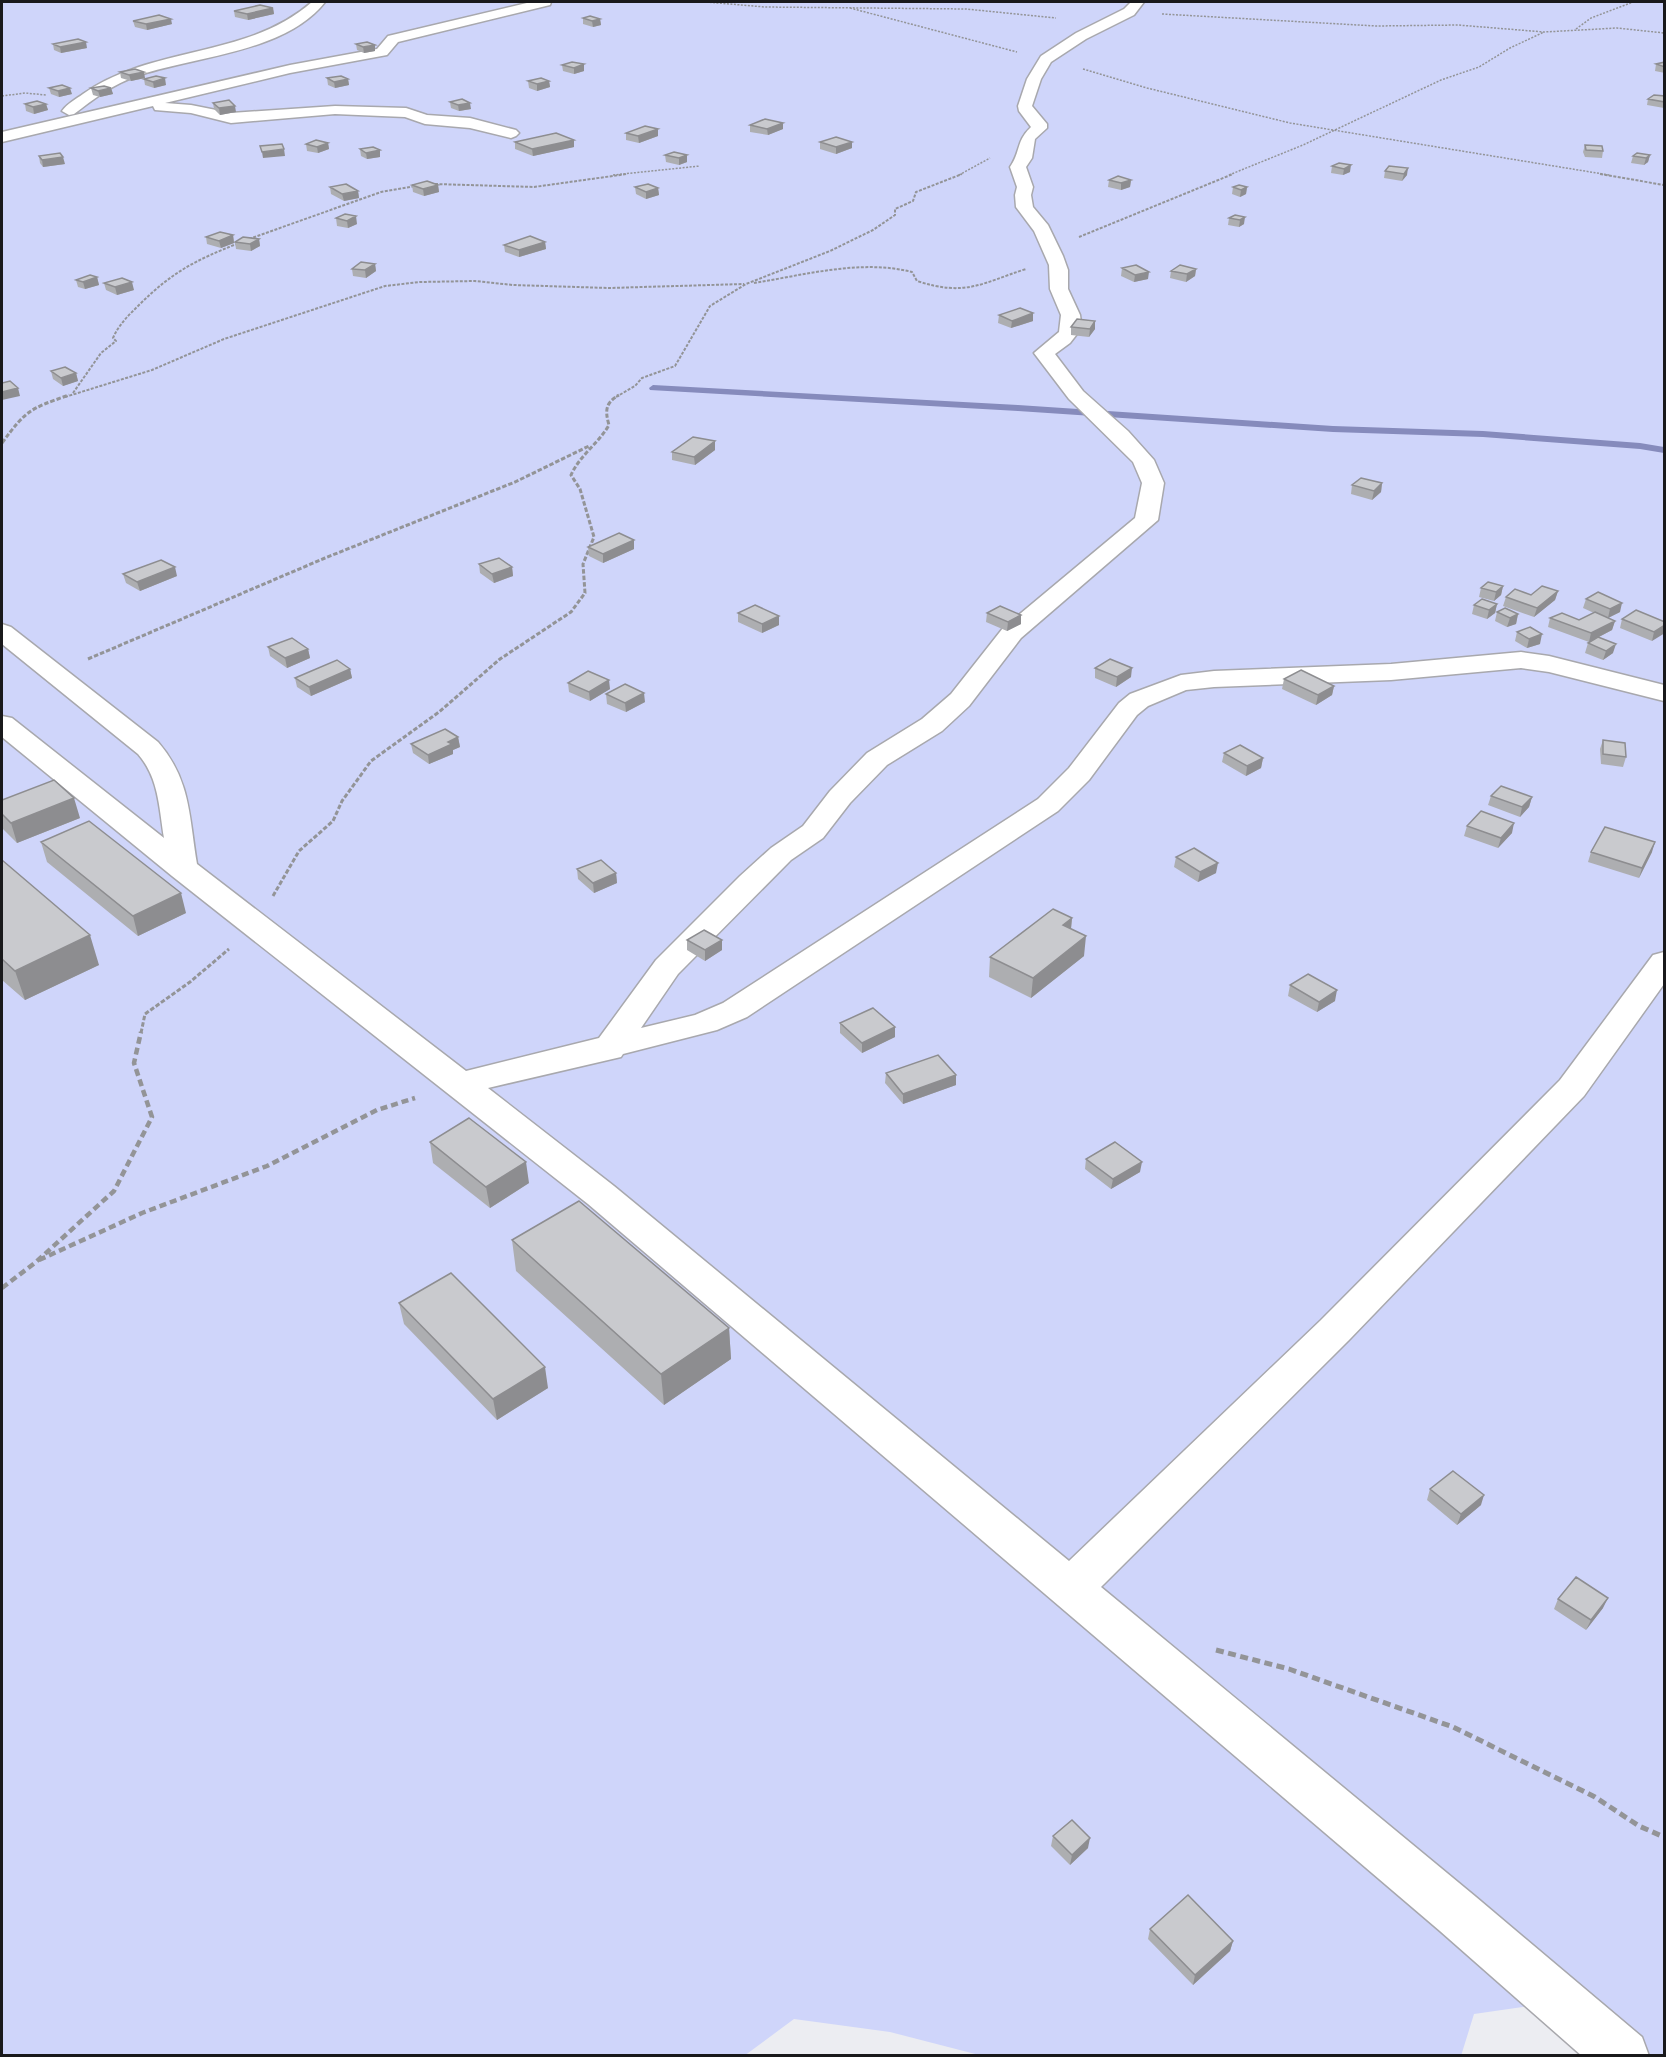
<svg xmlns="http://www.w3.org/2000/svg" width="1666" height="2057" font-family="'Work Sans',sans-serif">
  <rect width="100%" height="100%" fill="#ecedf2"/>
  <!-- green -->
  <path fill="#cfd5fa" d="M2,2H1664V2055H1593L1529,2006L1474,2014L1461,2056H983L890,2032L794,2019L744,2056H2Z"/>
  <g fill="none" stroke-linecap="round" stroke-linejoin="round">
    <!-- stream -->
    <path fill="#868bbc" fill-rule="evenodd" d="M653,385L1018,405L1333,426L1483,431L1640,443L1664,447V453L1640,449L1483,437L1333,432L1018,411L650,390L649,388Z"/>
    <!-- minor casing -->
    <g stroke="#a8a8ad" stroke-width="3">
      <path id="minor" d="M312,2H325C285,53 195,56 137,76C113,84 94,99 74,114L69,115L62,111C67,104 76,99 83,94C152,45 247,59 312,2Z
        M531,2H551L550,5L398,42L387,55L290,73L165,103L191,105L231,113L335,106L406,108L427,115L470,118L516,130L519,133L516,136L511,138L470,128L425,124L405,117L335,114L231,123L191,113L155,110L153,106L2,142V132L290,65L377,49L388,36Z
        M1131,2H1144L1134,15L1086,39L1051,62L1041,79L1032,106L1047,124V128L1035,139L1032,158L1026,167L1033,187L1031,195L1033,207L1048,225L1063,256L1068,270V289L1080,315L1081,323L1077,334L1070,343L1055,354L1083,391L1128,431L1154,460L1164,483L1158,520L1021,638L969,706L942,731L887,765L850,803L823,838L791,860L678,974L641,1028L695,1015L723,1003L1038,799L1069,768L1119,703L1130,694L1181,675L1214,671L1391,664L1521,652L1549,656L1664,685V701L1549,672L1521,668L1391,680L1214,687L1186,690L1148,706L1137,715L1089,780L1058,811L747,1017L717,1030L623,1054L621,1057L488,1088L614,1186L1069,1561L1321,1320L1560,1080L1653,955L1664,952V984L1584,1096L1349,1340L1101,1587L1476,1897L1642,2037L1649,2056H1582L1440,1931L588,1204L172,876L2,737V716L12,718L164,838C159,808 159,778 138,754L2,644V624L11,627L158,742C191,780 189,817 197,864L466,1071L599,1038L656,960L740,876L771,848L803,826L830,791L867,753L922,719L951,694L1003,628L1135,518L1142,483L1133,462L1069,399L1034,353L1059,332L1061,315L1050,289L1049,265L1034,231L1016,207L1015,195L1017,187L1010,167C1021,151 1016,141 1031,127L1019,111L1018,106L1027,79L1041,56L1076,33L1124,9Z"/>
    </g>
    <!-- path-far4 -->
    <path stroke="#939497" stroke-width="1.5" stroke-dasharray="2 1.5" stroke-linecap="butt" d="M706,2L765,7L966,9L1056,18
      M850,8L1017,52
      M1162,14L1376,26L1458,25L1544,32L1617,28L1664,33
      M1576,29L1591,18L1633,2
      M1083,69L1147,88L1290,123L1609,175
      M2,96L25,93L46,95
      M613,175L700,166
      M959,175L990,158
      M1229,175L1303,145L1441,80L1479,67L1510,48L1544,32"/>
    <!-- path-far3 -->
    <path stroke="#939497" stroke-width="2" stroke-dasharray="3 1.5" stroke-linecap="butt" d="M1600,174L1664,185
      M435,184L534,187L627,174
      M1079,237L1233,174
      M249,239L381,192L416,186
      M754,283C804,275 862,259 912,272L917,281C966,297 982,283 1026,269
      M73,393L101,353L116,341L113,338C119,324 129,315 139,305C172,272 196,260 239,243
      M65,397L152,370L224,339L385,286L420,282L475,281L513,285L609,288L744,284
      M616,397L635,386L642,378L675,366L710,306L746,284L830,251L873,230L895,215V209L913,201L916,192L962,174"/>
    <!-- path-far2 -->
    <path stroke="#939497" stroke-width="3" stroke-dasharray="4.5 2" stroke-linecap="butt" d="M2,443C27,409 30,409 69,395
      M88,659L325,558L515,482L589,446
      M273,896L299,851L333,821L342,801L371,761L439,712L500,659L571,612L585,593L583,564L594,537L580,489L571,475C580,455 598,444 609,425C605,411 605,403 619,395
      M141,1033L145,1014L190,982L229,949"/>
    <!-- path-far1 -->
    <path stroke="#939497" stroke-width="4.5" stroke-dasharray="7 4" stroke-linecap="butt" d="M39,1260L142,1213L267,1166L377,1110L415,1098
      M2,1288L36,1262L114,1191L152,1117L134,1063L141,1032"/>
    <!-- path -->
    <path stroke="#939497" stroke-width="5" stroke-dasharray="8 4.5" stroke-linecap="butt" d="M1216,1650L1289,1669L1453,1727L1595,1797L1639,1826L1664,1837"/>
    <!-- minor -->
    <use href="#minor" fill="#fff" fill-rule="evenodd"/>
  </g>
  <!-- wall -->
  <path fill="#adaeb1" d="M273,8L274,14L248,20L235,17L234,11Z
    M583,18L600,19L601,25L593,27L583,24Z
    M133,21L172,24L147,30L135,27Z
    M53,44L87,48L61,53L54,50Z
    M356,44L375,51L364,53L357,50Z
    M1665,62V73L1655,71L1656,64Z
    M584,64V71L574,74L563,71L562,65Z
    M120,72L145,78L131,81L121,78Z
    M327,78L348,79L349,85L335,88L328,85Z
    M144,79L166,85L154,88L145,85Z
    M528,81H549L550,87L537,91L529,88Z
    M49,88L72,94L59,97L51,94Z
    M91,88H111L113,94L100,97L93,95Z
    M1665,96V108H1664L1647,105L1648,99Z
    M450,102L471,109L459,111L451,108Z
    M213,103L236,112L220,115L214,109Z
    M25,104H46L48,110L34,114L26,111Z
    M783,123V129L768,135L750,132V125Z
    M626,133L658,136L639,143L626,140Z
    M515,142L574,147L533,156L515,149Z
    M820,142H852V148L836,154L820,149Z
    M328,143L329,149L318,153L307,151L306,144Z
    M1585,145L1603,151L1602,158L1585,157L1583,152Z
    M360,149L380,150V157L367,159L361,156Z
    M674,152L687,162L679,165L666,162L665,155Z
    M1650,155L1648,162L1644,165L1631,163L1633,156Z
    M39,156L65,164L43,167L40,163Z
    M1339,163L1350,172L1343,175L1331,173L1332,166Z
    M1389,166L1407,175L1402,181L1384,178L1385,171Z
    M1109,180H1131L1130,187L1121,190L1108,187Z
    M412,185H438L439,192L424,196L413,192Z
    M330,187L358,191L359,198L344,201L331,194Z
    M635,187L658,188L659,195L646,199L636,194Z
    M1233,187H1247L1246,194L1240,197L1232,194Z
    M1235,215L1244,224L1239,227L1228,225L1229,218Z
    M336,218L357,224L348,228L337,226Z
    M233,235L234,243L221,248L207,244L206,237Z
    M259,239L260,246L251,251L236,249L235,242Z
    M545,242L546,249L519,257L505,252L504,245Z
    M375,264L376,271L366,278L353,276L352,269Z
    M1122,268L1148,279L1134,282L1121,276Z
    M1196,269L1195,276L1186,282L1170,278L1171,271Z
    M97,277L99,285L85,289L78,287L76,280Z
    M104,283L134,290L117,295L106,290Z
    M999,315L1033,321L1011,328L998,323Z
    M1071,327L1095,329L1089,337L1071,335Z
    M51,371L76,373L78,381L63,386L53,379Z
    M715,441V450L695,465L672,460V452Z
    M1382,483L1381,492L1372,500L1351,494L1352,485Z
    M634,540V549L603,563L589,556L588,547Z
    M479,564L512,567L513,576L494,583L480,573Z
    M123,574L177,576L140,591L126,583Z
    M1503,586L1501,595L1494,601L1479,597L1481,588Z
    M1558,591L1555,600L1534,617L1503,606L1506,597L1531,595Z
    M1586,599L1620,612L1608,618L1615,621L1612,630L1599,637L1613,653L1603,660L1585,653L1588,643L1598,638L1589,642L1548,627L1550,618L1579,620L1594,613L1583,608Z
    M1497,604L1495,613L1487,619L1472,614L1474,605Z
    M1497,612L1518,614L1516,624L1507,627L1495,621Z
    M738,613L779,625L762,633L738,622Z
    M987,613L1021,615V624L1007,631L986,622Z
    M1622,619L1665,622L1652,641L1620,628Z
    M1517,632L1540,644L1527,648L1515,641Z
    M268,647L308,649L310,658L287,668L270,656Z
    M1095,668L1131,677L1116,687L1095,678Z
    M350,669L352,678L311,696L297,687L295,678Z
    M1284,679L1334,686L1332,695L1316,705L1282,689Z
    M568,683L610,689L590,701L569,692Z
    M606,694L645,702L626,712L607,704Z
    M458,737L460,747L453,750V754L429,764L413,753L411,744Z
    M1603,740L1626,757L1623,767L1601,764L1600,749Z
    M1224,753L1263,758L1261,768L1246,776L1222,762Z
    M1491,796L1532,797L1529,807L1520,817L1488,805Z
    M2,800L80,818L17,843L2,828Z
    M1467,826L1512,833L1498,848L1464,836Z
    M41,842L186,913L138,936L47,862Z
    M1591,852H1652L1639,878L1588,862Z
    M1176,857L1216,873L1198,882L1174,867Z
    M2,860L99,965L25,1000L2,980Z
    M577,869L616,873L617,883L594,893L578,879Z
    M1072,918L1071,929L1084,956L1031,998L989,977L990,957Z
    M687,940H722V950L705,961L687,950Z
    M1290,985L1335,1001L1317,1012L1288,996Z
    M840,1023L895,1027V1037L862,1053L840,1033Z
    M886,1073L956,1085L903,1104L885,1083Z
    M430,1142L529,1183L490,1208L433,1163Z
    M1086,1159L1140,1172L1111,1189L1085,1169Z
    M512,1240L729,1328L731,1359L664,1405L516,1271Z
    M399,1303L548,1388L497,1420L404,1324Z
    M1430,1489L1481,1505L1457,1525L1427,1500Z
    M1558,1599L1603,1608L1586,1630L1554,1609Z
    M1053,1836L1088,1848L1070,1865L1051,1846Z
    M1150,1929L1233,1941L1230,1951L1193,1985L1148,1939Z"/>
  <!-- shaded-wall -->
  <path fill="#8d8d90" d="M273,8L274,14L248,20L247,14Z
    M171,19L172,24L147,30L146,24Z
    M600,19L601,25L593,27L592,21Z
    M86,42L87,48L61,53L60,47Z
    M375,45V51L364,53L363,47Z
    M584,64V71L574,74V68Z
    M144,72L145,78L131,81L129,75Z
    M165,78L166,85L154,88L153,82Z
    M348,79L349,85L335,88L334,82Z
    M549,81L550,87L537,91V84Z
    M70,88L72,94L59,97L58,91Z
    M111,88L113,94L100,97L98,91Z
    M470,103L471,109L459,111L458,105Z
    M46,104L48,110L34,114L33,107Z
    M235,106L236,112L220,115L219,108Z
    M783,123V129L768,135L767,129Z
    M658,129V136L639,143L638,136Z
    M574,140V147L533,156L532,149Z
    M852,142V148L836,154V147Z
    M328,143L329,149L318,153L317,147Z
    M284,149L285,156L263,158L262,152Z
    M380,150V157L367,159L366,153Z
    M687,155V162L679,165V158Z
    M1650,155L1648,162L1644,165L1646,158Z
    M63,157L65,164L43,167L42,160Z
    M1351,165L1350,172L1343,175L1344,169Z
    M1408,168L1407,175L1402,181L1404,174Z
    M1131,180L1130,187L1121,190V183Z
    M438,185L439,192L424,196L423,189Z
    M1247,187L1246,194L1240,197L1241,190Z
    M658,188L659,195L646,199V192Z
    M358,191L359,198L344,201L342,194Z
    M356,216L357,224L348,228L347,221Z
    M1245,217L1244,224L1239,227L1240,220Z
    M233,235L234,243L221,248L219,241Z
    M259,239L260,246L251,251L250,244Z
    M545,242L546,249L519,257V250Z
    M375,264L376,271L366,278L365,270Z
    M1196,269L1195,276L1186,282L1187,274Z
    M1149,272L1148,279L1134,282L1135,275Z
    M97,277L99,285L85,289L83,282Z
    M132,282L134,290L117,295L115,287Z
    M1033,313V321L1011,328L1012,321Z
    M1095,321V329L1089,337L1090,329Z
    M76,373L78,381L63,386L61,378Z
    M18,388L20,396L2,400V392Z
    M715,441V450L695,465L694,457Z
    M1382,483L1381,492L1372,500L1374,491Z
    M634,540V549L603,563V554Z
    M175,567L177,576L140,591L137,582Z
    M512,567L513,576L494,583L492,574Z
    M1503,586L1501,595L1494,601L1496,592Z
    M1558,591L1555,600L1534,617L1537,608Z
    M1622,603L1620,612L1608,618L1610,609Z
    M1497,604L1495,613L1487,619L1489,610Z
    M1518,614L1516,624L1507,627L1510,618Z
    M1021,615V624L1007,631L1008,622Z
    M779,616V625L762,633V624Z
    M1615,621L1612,630L1589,642L1591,633Z
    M1665,625V633L1652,641L1654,632Z
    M1542,634L1540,644L1527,648L1529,639Z
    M1616,644L1613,653L1603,660L1606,651Z
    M308,649L310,658L287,668L285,658Z
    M1132,668L1131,677L1116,687L1117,677Z
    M350,669L352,678L311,696L309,687Z
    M609,680L610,689L590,701L589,692Z
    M1334,686L1332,695L1316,705L1318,695Z
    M644,693L645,702L626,712L625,703Z
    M458,737L460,747L453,750V754L429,764L428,755L448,742Z
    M1263,758L1261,768L1246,776L1247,766Z
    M1532,797L1529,807L1520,817L1522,807Z
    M74,798L80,818L17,843L11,823Z
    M1514,823L1512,833L1498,848L1501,838Z
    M1655,842L1652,852L1639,878L1642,868Z
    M1218,863L1216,873L1198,882L1200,872Z
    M616,873L617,883L594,893L593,883Z
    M181,893L186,913L138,936L133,916Z
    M1072,918L1070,938L1063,925Z
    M90,935L99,965L25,1000L15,971Z
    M1086,936L1084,956L1031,998L1033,978Z
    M722,940V950L705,961V950Z
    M1337,990L1335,1001L1317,1012L1319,1002Z
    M895,1027V1037L862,1053V1043Z
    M956,1075V1085L903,1104V1094Z
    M526,1162L529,1183L490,1208L486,1187Z
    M1142,1162L1140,1172L1111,1189L1113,1179Z
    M729,1328L731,1359L664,1405L661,1374Z
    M545,1367L548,1388L497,1420L493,1399Z
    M1484,1495L1481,1505L1457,1525L1461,1514Z
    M1608,1598L1603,1608L1586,1630L1591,1620Z
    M1090,1838L1088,1848L1070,1865L1072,1855Z
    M1233,1941L1230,1951L1193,1985L1195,1975Z"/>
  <!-- building -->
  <path fill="#c9cace" stroke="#8d8d90" stroke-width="1.5" d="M260,5L273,8L247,14L234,11Z
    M159,15L171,19L146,24L133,21Z
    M590,16L600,19L592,21L583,18Z
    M78,39L86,42L60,47L53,44Z
    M367,42L375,45L363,47L356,44Z
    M572,62L584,64L574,68L562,65Z
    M1665,62V67L1656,64Z
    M135,69L144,72L129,75L120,72Z
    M156,76L165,78L153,82L144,79Z
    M341,76L348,79L334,82L327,78Z
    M541,78L549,81L537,84L528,81Z
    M62,85L70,88L58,91L49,88Z
    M104,86L111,88L98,91L91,88Z
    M1654,95L1665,96V102L1648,99Z
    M462,99L470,103L458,105L450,102Z
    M229,100L235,106L219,108L213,103Z
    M37,101L46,104L33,107L25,104Z
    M765,119L783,123L767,129L750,125Z
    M645,126L658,129L638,136L626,133Z
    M556,133L574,140L532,149L515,142Z
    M836,137L852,142L836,147L820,142Z
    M316,140L328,143L317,147L306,144Z
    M282,144L284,149L262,152L260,146Z
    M1585,145L1602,146L1603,151L1586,150Z
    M373,147L380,150L366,153L360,149Z
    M674,152L687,155L679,158L665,155Z
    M60,153L63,157L42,160L39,156Z
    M1637,153L1650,155L1646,158L1633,156Z
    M1339,163L1351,165L1344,169L1332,166Z
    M1389,166L1408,168L1404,174L1385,171Z
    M1118,176L1131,180L1121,183L1109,180Z
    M427,181L438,185L423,189L412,185Z
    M346,184L358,191L342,194L330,187Z
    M648,184L658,188L646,192L635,187Z
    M1239,185L1247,187L1241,190L1233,187Z
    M345,214L356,216L347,221L336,218Z
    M1235,215L1245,217L1240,220L1229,218Z
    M220,232L233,235L219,241L206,237Z
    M530,236L545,242L519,250L504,245Z
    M243,237L259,239L250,244L235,242Z
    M361,262L375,264L365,270L352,269Z
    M1136,265L1149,272L1135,275L1122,268Z
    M1180,265L1196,269L1187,274L1171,271Z
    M90,275L97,277L83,282L76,280Z
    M122,278L132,282L115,287L104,283Z
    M1020,308L1033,313L1012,321L999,315Z
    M1077,319L1095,321L1090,329L1071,327Z
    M65,367L76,373L61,378L51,371Z
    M10,381L18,388L2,392V383Z
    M693,437L715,441L694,457L672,452Z
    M1361,478L1382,483L1374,491L1352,485Z
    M619,533L634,540L603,554L588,547Z
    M499,558L512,567L492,574L479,564Z
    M161,560L175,567L137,582L123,574Z
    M1488,582L1503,586L1496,592L1481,588Z
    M1542,586L1558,591L1537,608L1506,597L1515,589L1531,595Z
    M1598,592L1622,603L1610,609L1586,599Z
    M1482,599L1497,604L1489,610L1474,605Z
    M755,605L779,616L762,624L738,613Z
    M1000,606L1021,615L1008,622L987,613Z
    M1505,608L1518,614L1510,618L1497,612Z
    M1636,610L1665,622V625L1654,632L1622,619Z
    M1595,612L1615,621L1591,633L1550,618L1562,613L1579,620Z
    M1530,627L1542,634L1529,639L1517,632Z
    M1598,637L1616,644L1606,651L1588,643Z
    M292,638L308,649L285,658L268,647Z
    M1110,659L1132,668L1117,677L1095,668Z
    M337,660L350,669L309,687L295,678Z
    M1301,670L1334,686L1318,695L1284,679Z
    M588,671L609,680L589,692L568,683Z
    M625,684L644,693L625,703L606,694Z
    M445,729L458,737L448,742L452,744L428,755L411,744Z
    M1603,740L1625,743L1626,757L1603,754Z
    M1240,745L1263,758L1247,766L1224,753Z
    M54,780L74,798L11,823L2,814V800Z
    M1501,786L1532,797L1522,807L1491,796Z
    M1481,811L1514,823L1501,838L1467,826Z
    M89,821L181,893L133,916L41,842Z
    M1605,827L1655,842L1642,868L1591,852Z
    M1194,848L1218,863L1200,872L1176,857Z
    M2,860L90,935L15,971L2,959Z
    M601,860L616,873L593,883L577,869Z
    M1053,909L1072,918L1063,925L1086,936L1033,978L990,957Z
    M704,930L722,940L705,950L687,940Z
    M1308,974L1337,990L1319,1002L1290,985Z
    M873,1008L895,1027L862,1043L840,1023Z
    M938,1055L956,1075L903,1094L886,1073Z
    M469,1118L526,1162L486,1187L430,1142Z
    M1115,1142L1142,1162L1113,1179L1086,1159Z
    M579,1201L729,1328L661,1374L512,1240Z
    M451,1273L545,1367L493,1399L399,1303Z
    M1453,1471L1484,1495L1461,1514L1430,1489Z
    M1576,1577L1608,1598L1591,1620L1558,1599Z
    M1072,1820L1090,1838L1072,1855L1053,1836Z
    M1188,1895L1233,1941L1195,1975L1150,1929Z"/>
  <!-- border -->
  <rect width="1666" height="2057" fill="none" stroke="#19191b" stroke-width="6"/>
</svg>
